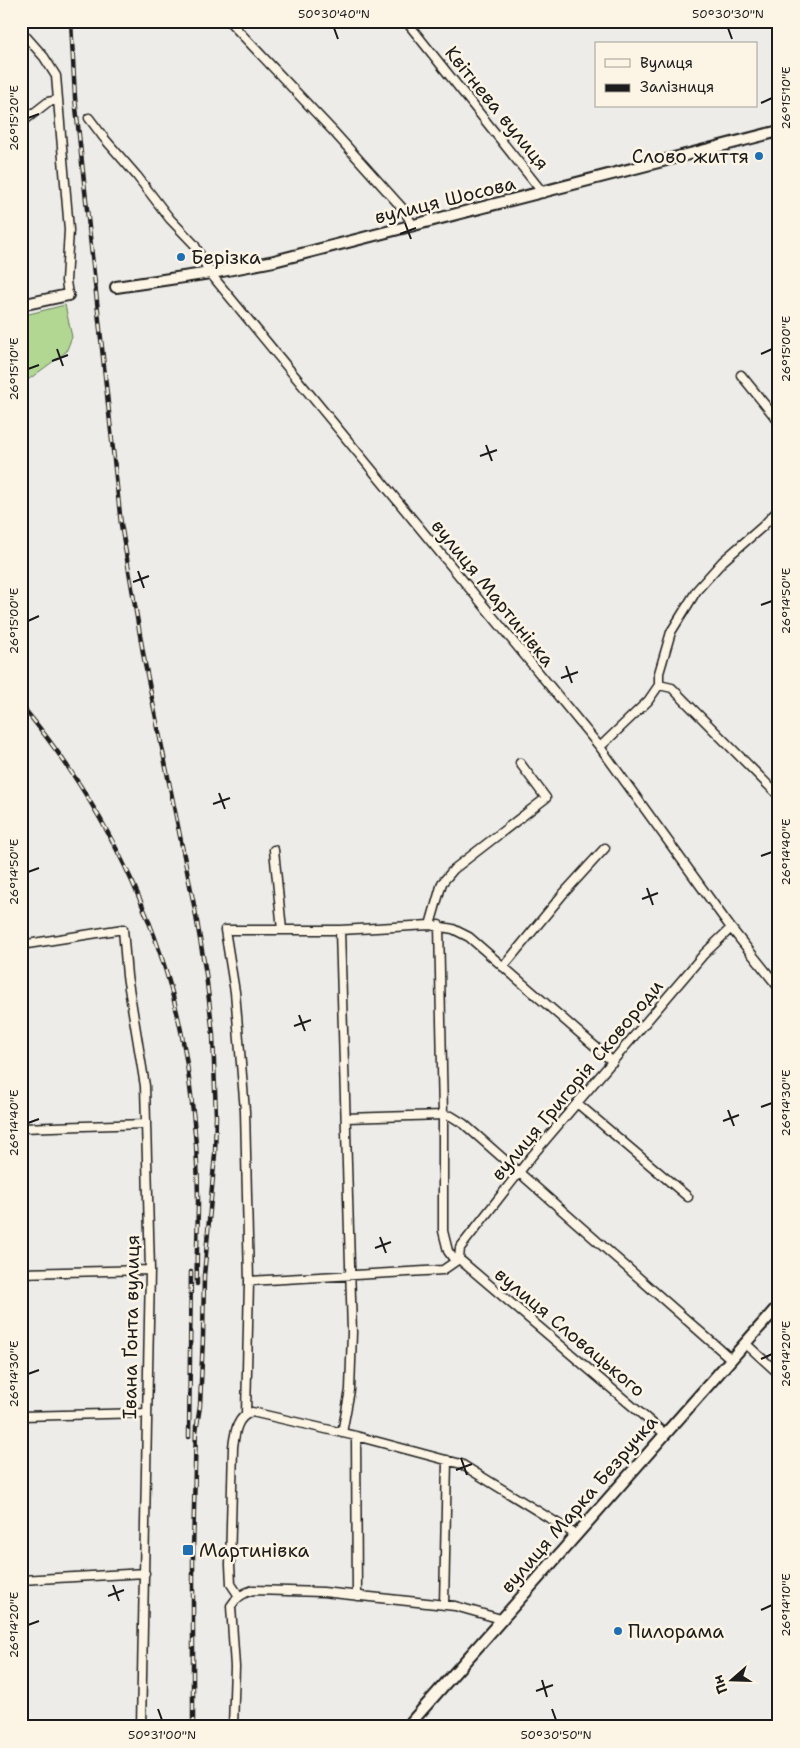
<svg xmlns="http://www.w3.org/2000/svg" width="800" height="1748" font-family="'Shantell Sans',sans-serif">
  <rect width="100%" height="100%" fill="#edece9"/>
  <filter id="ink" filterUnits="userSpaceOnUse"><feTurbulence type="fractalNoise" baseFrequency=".02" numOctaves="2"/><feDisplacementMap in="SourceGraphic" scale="10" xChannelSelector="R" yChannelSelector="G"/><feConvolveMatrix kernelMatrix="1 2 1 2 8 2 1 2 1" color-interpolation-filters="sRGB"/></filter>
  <g filter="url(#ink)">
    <!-- green -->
    <path fill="#b1d793" stroke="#667a58" d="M65,305L72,337L66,352L21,385V316Z"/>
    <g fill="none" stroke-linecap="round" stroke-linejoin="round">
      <!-- street casing -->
      <g stroke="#1c1c1c" stroke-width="11">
        <path id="street" d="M229,21L333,131L404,210L413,226
          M406,21L543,193
          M21,31L44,57L56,76L69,230L66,281L68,295
          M89,118L104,138L137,176L170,219L194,244L210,273L600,747L731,928L779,988
          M21,123L48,102L58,100
          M741,375L779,422
          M659,685L672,688L779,796
          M600,747L648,701L659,685V673L671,632L697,590L723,561L762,527L779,509
          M274,850L282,930
          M430,925L442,883L454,869L546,798L520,763
          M439,925L443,1115V1231L448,1251L455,1261
          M340,930L352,1332L350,1390L342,1433
          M21,945L123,929L127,976L145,1086L150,1270L141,1727
          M503,967L563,894L605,848
          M577,1103L688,1197
          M346,1118L443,1115L451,1116L464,1124L731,1359
          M21,1128L146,1124
          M459,1259L460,1248L531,1157L704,954L731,928
          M21,1273L150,1270
          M249,1281L443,1270L459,1259L665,1434
          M745,1343L779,1374
          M246,1414L249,1281L245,1111L235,992L225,930H340L430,925L453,929L469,937L613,1062
          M21,1416L147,1413
          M356,1436L357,1596
          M21,1580L145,1573
          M239,1596L231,1584L230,1565L233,1447C235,1433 236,1417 252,1412L356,1436L461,1464L575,1534
          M444,1605L447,1460
          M233,1727L235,1667L231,1606C236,1597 243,1593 253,1590L323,1592L455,1606L501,1619"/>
      </g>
      <!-- secondary casing -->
      <g stroke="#1c1c1c" stroke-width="14">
        <path id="secondary" d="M116,287L217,272L274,261L779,131
          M21,305L68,295
          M407,1727L779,1305"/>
      </g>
      <!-- street -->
      <use href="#street" stroke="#fcf5e5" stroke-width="8"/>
      <!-- secondary -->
      <use href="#secondary" stroke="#fcf5e5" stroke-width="10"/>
      <!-- rail casing -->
      <g stroke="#1c1c1c" stroke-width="4.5">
        <path id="rail" d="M71,21L75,98L121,524L145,664L195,910L206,974L213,1035L216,1116L215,1154L204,1276L203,1337L200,1406L196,1432
          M21,705C111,812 174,948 190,1087C195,1124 198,1163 198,1200C198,1228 196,1256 197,1284
          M189,1437L191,1272
          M193,1727V1551L196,1426"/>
      </g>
      <!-- rail -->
      <use href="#rail" stroke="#fcf5e5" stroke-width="2.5" stroke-dasharray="8" stroke-linecap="butt"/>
    </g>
  </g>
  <!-- ticks -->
  <path fill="none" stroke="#1c1c1c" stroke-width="2" d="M334,28L338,39M728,28L732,39M761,103L772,98M28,118L39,114M405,223L411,239M400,234L416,228M57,349L63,366M761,354L772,349M52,361L68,355M28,369L39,365M486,445L492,461M480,456L497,450M138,571L144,588M133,582L149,576M761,605L772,601M28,621L39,616M566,666L572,683M561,678L578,672M219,793L225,809M213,804L230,798M761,856L772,852M28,872L39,868M647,888L653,905M642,899L658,893M299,1015L305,1031M294,1026L311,1020M761,1107L772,1103M728,1110L734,1126M723,1121L739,1115M28,1123L39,1119M380,1237L386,1253M375,1248L391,1242M761,1359L772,1354M28,1374L39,1370M461,1458L467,1475M456,1470L472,1464M113,1585L119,1601M108,1596L124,1590M761,1610L772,1605M28,1625L39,1621M542,1680L547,1697M536,1691L553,1685M158,1709L162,1720M552,1709L556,1720"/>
  <!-- markers -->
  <g fill="#1f6fb2" stroke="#fcf5e5" stroke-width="2">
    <circle cx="759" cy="156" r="5"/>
    <circle cx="181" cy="257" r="5"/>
    <rect x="182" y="1544" width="12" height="12" rx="2.5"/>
    <circle cx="618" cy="1631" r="5"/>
  </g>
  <g text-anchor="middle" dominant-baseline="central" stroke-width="5" stroke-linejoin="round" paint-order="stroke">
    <!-- street labels -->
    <g font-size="19" fill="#1c1c1c" stroke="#fcf5e5">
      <text transform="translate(497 108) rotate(51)">Квітнева вулиця</text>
      <text transform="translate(445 200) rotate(-14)">вулиця Шосова</text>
      <text transform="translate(493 593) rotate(51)">вулиця Мартинівка</text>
      <text transform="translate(577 1080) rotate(-50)">вулиця Григорія Сковороди</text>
      <text transform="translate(131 1327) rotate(-89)">Івана Ґонта вулиця</text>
      <text transform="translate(570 1332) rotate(40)">вулиця Словацького</text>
      <text transform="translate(579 1504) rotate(-49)">вулиця Марка Безручка</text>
    </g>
    <!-- poi labels -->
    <g font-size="19" fill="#1c1c1c" stroke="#fcf5e5" text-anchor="start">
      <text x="749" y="156" text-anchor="end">Слово життя</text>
      <text x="191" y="257">Берізка</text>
      <text x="199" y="1550">Мартинівка</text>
      <text x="628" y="1631">Пилорама</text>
    </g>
  </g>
  <!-- margin -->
  <rect width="800" height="1748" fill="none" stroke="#fcf5e5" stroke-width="55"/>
  <!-- legend -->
  <rect x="595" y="42" width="162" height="65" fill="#fcf5e5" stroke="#a29e95"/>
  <rect x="605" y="59" width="25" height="8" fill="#fcf5e5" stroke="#a29e95"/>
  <text x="640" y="68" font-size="15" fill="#1c1c1c">Вулиця</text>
  <rect x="605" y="84" width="25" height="8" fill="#1c1c1c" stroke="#a29e95"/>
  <text x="640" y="92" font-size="15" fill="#1c1c1c">Залізниця</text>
  <!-- north arrow -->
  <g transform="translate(732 1680) rotate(250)" stroke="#fcf5e5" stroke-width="4" paint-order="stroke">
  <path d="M0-4L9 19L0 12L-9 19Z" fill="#1c1c1c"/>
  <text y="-8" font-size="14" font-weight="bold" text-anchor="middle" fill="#1c1c1c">Пн</text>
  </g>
  <rect x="28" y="28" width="744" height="1692" fill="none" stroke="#1c1c1c" stroke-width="2"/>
  <g font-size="12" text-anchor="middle" fill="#1c1c1c">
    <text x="334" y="18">50°30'40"N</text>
    <text x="728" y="18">50°30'30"N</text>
    <text transform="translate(786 98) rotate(-90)" y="4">26°15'10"E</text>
    <text transform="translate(14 118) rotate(-90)" y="4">26°15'20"E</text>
    <text transform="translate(786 349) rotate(-90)" y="4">26°15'00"E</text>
    <text transform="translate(14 369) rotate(-90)" y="4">26°15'10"E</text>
    <text transform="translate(786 601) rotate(-90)" y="4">26°14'50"E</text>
    <text transform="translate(14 621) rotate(-90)" y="4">26°15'00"E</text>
    <text transform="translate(786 852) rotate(-90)" y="4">26°14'40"E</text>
    <text transform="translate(14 872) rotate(-90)" y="4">26°14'50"E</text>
    <text transform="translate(786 1103) rotate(-90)" y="4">26°14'30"E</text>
    <text transform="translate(14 1123) rotate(-90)" y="4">26°14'40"E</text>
    <text transform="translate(786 1354) rotate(-90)" y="4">26°14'20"E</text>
    <text transform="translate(14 1374) rotate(-90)" y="4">26°14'30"E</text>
    <text transform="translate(786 1605) rotate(-90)" y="4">26°14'10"E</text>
    <text transform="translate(14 1625) rotate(-90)" y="4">26°14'20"E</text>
    <text x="162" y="1739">50°31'00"N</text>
    <text x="556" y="1739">50°30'50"N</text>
  </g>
</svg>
